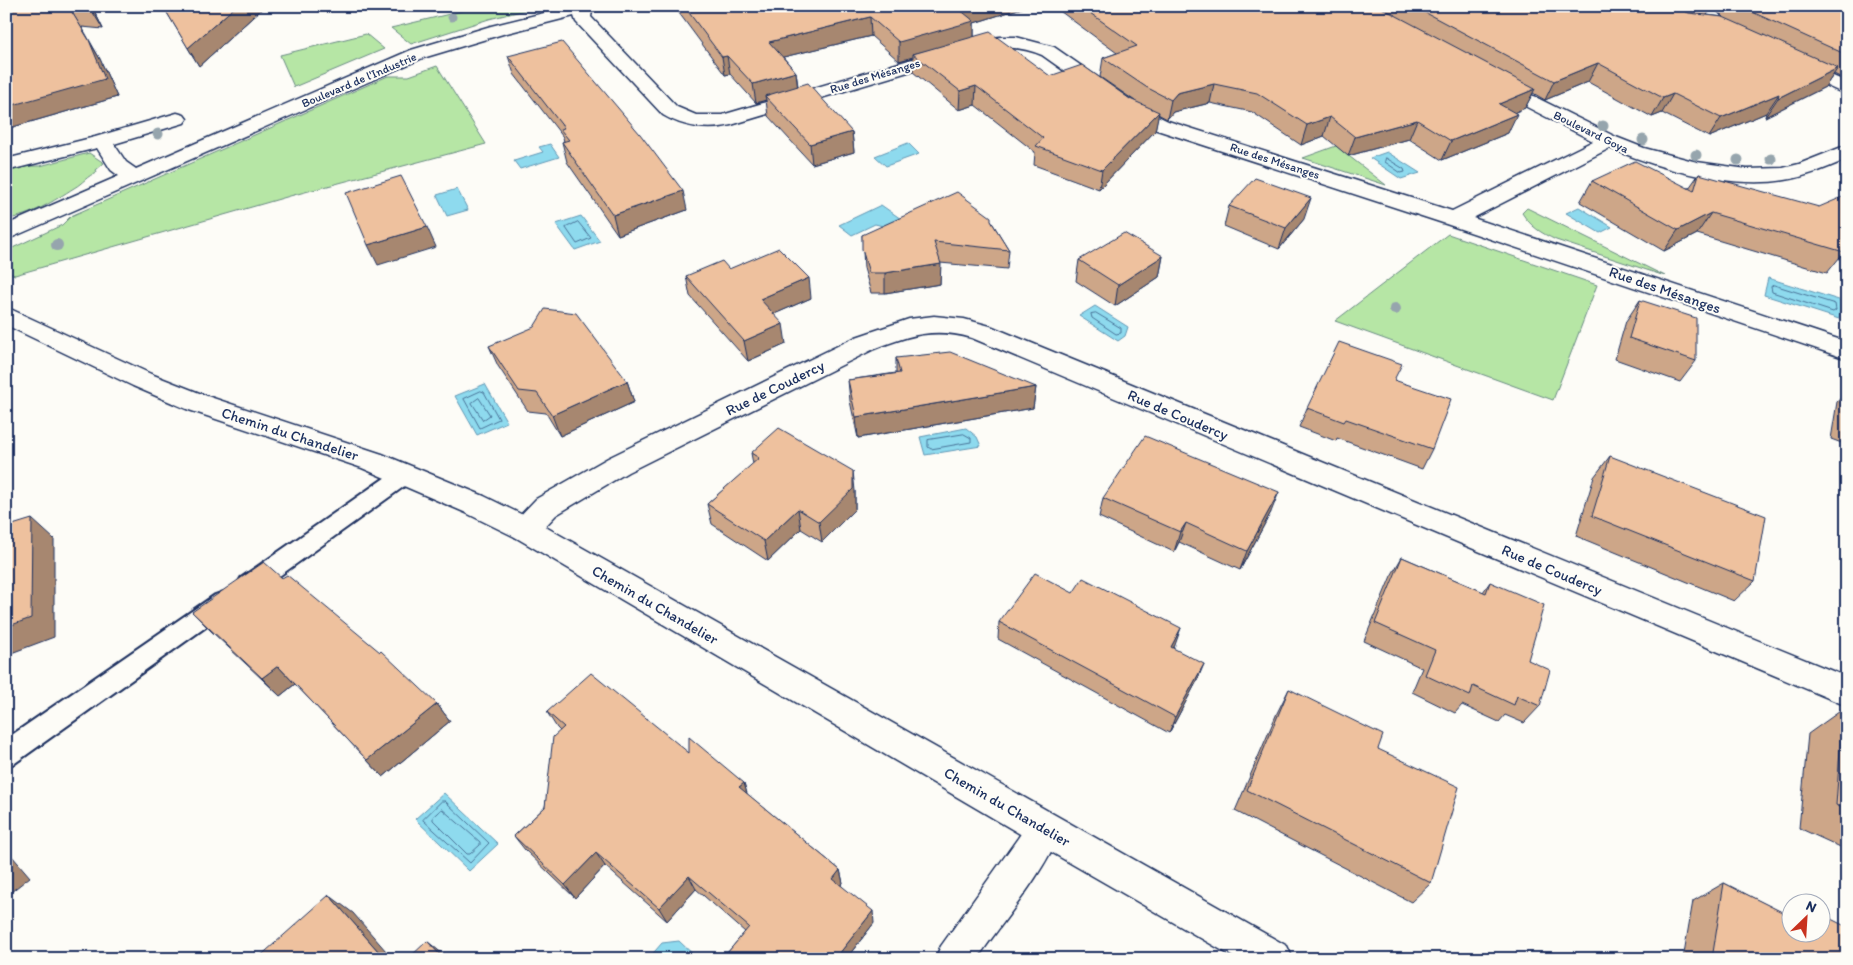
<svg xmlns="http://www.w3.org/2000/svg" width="1853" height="965" font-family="Itim,sans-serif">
  <rect width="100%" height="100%" fill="#fdfcf7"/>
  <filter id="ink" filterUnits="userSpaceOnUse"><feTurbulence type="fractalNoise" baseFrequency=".02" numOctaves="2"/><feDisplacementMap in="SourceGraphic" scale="10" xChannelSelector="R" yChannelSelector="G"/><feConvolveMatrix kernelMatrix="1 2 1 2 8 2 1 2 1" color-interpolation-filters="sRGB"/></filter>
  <g filter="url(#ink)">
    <!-- green -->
    <path fill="#b6e6a5" stroke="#688a82" d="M483,6H541L489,19L411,44L391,28Z
      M366,34L384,49L294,87L280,55Z
      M437,66L486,144L290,196L15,275L6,272V251L62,225L71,216L388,76H409Z
      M1336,146L1386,185L1303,158Z
      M89,153L104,163L96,170L97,172C87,176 83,183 74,188C55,200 30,217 6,219V166H40Z
      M1527,208L1665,276L1556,240C1541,233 1531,227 1522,213Z
      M1448,234L1597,285L1553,400L1335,321Z"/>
    <!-- water -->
    <path fill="#8edaee" stroke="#6096b4" d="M908,143L919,154L886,166L875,156Z
      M550,144L559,157L520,169L514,161L543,152L539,147Z
      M1387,152L1420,173L1401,179L1370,158Z
      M457,189L468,210L447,216L437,195Z
      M881,205L904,221L891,228L875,224L852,235L839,225Z
      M1579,207L1612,227L1600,233L1566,213Z
      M581,216L600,241L575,250L556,224Z
      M1768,278L1842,301L1839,319L1764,295Z
      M1095,306L1128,327L1125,336L1118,341L1079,316Z
      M485,384L507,422L477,435L455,396Z
      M966,428L977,437L981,446L925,455L920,437Z
      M444,793L498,844L469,871L415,819Z
      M679,941L698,959H648L662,943Z"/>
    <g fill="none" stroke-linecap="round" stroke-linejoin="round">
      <!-- shore -->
      <path stroke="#497398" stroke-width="1" d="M1386,158L1404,169L1405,172L1401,173L1385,162Z
        M578,222L591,238L577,244L566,228Z
        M1774,285L1835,304L1836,310L1833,312L1772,292L1771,287Z
        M1096,313L1121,328V333L1116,334L1092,318L1091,314Z
        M481,391L484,392L499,419L480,428L464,399Z
        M479,398L490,415L483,420L472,403Z
        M964,434L971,438V442L931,449L928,447V440Z
        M442,801H445L489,843L470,863L423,820Z
        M442,809L480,842V845L470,854H467L433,820V817Z"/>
      <!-- lane casing -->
      <g stroke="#1b2f5e" stroke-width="4">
        <path id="lane" d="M406,466L413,468L417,474L413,480L257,592L249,595L241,592L237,585L241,578L399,468Z
          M223,592L231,595L235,602L231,609L15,763L6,766V739L215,595Z"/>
      </g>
      <!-- street casing -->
      <g stroke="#1b2f5e" stroke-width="3">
        <path id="street" d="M572,6H601L599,10L592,11L591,17L677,107L696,115H722L977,40L1000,37H1016L1054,47L1142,108L1168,121L1452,211L1593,141L1490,88L1488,84L1490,80L1497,78L1616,137L1644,148L1697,162L1747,169L1783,168L1799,164L1847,145V159L1843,161C1824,169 1805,177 1785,180C1729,189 1661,169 1610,148L1473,218L1847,342V359L1446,224L1154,129L1128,116L1042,55C1023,47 1005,46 985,49L731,125C708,131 683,127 663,115L576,22L574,16L503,34L423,58L6,240V225L119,176L111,170L97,148L6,171V159L95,137L177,113L184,115L187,119L184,123L114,144L126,162L136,169L411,50L491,26Z
          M1689,6C1709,6 1714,6 1726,23L1721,32L1715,33L1709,32L1706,28L1708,23Z
          M1795,60L1847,82V95L1789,69L1786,65L1789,61Z
          M934,316L964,319L990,326L1847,677V706L972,338C934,327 910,335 874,349L628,472L556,515L535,537L525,540L515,537L511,529L515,521L536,499L608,458L856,337L909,319Z
          M1044,812L1056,817L1062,829C1042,876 1006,917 977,959H935L941,946L1018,838L1032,817Z"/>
      </g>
      <!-- secondary casing -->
      <g stroke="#1b2f5e" stroke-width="3">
        <path id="secondary" d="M6,307L151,374L207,396L382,454L484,496L535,521L1287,946L1293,959H1237L1032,841L515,537L464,512L362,468L189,410L133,386L6,325Z"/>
      </g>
      <!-- lane -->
      <use href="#lane" fill="#fdfcf7" fill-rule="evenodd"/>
      <!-- street -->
      <use href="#street" fill="#fdfcf7" fill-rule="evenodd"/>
      <!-- secondary -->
      <use href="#secondary" fill="#fdfcf7" fill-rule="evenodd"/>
    </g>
    <!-- trees -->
    <g fill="#96a5ad">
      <circle cx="452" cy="17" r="4.5"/>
      <circle cx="1603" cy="126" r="5.5"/>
      <circle cx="158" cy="134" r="5.5"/>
      <circle cx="1643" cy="140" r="5.5"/>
      <circle cx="1696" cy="155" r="5.5"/>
      <circle cx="1771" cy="159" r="5.5"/>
      <circle cx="1738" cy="160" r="5.5"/>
      <circle cx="57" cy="245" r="6"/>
      <circle cx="1395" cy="309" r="6"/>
    </g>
    <!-- wall -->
    <path fill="#cda688" stroke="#1b2f5e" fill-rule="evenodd" d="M6,6H92L103,29L82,27L100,59L117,97L6,129Z
      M163,6H265L199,66Z
      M677,6H1028L974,23V36L1050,76L1130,99L1135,101L1100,77L1103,58L1117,53L1053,6H1847V76L1842,78L1834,74L1825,87L1765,117L1766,113L1709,137L1662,113L1652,117L1588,82L1545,100L1533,93L1525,108L1515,112L1508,133L1442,160L1409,139L1348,156L1324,136L1301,145L1252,112L1210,103L1173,112L1167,119L1158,114L1155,131L1099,189L1034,165L1035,152L975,105L959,110L913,72V57L899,61L871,36L783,57L796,72L798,86L852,132L854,152L812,164L768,116L766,100L756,103L730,74L725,75L679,13ZM1712,7L1723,16L1724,17L1707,15Z
      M508,56L687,210L618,235L567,162L562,142H564L563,137L514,74Z
      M1699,174L1844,252L1827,273L1697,234L1664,251L1580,202L1592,181L1689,188Z
      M1229,206L1304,219L1279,249L1224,226Z
      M991,221L1009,250L1007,269L940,263V284L885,293H871L864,268L862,235Z
      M1163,256L1159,277L1115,306L1076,281L1079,260Z
      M729,269L811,298L774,314L786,344L748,361L690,296L686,276Z
      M1640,300L1696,361L1680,382L1615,359L1626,321Z
      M489,346L627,381L634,402L560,436L546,413L528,411L498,366Z
      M896,358L1036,387L1033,408L858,438L850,401L848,380L896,373Z
      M1394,380L1432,449L1422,469L1337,438L1336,441L1299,427L1307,408Z
      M1847,391V445L1831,439L1837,402Z
      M751,453L855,491V509L822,542L801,529L768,561L712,524L707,504L753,464Z
      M1610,456L1755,581L1734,601L1576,536L1594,477Z
      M1103,498L1271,512L1240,570L1179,542L1174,552L1099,517Z
      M1402,557L1483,592L1490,582L1528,660L1540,706L1524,723L1505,715L1499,722L1462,705L1455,713L1412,692L1422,668L1364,641L1391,576Z
      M192,612L437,704L450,721L383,777L295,684L280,696L211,631Z
      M999,622L1175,645L1173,648L1197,681L1169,733L998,639Z
      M1289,689L1378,749L1431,883L1411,902L1235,811L1277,713Z
      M1843,709L1847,712V850L1799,828L1808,734Z
      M547,712L689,753L744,783L747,794L840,870L843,883L841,885L874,923L846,959H722L745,932L696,889L667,921L605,866L575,898L525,850L514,836L545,807L560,731L557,728Z
      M1724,883L1820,932L1821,914L1847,959H1683L1693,901Z"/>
    <!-- shaded-wall -->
    <path fill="#a7876f" stroke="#1b2f5e" d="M89,6H92L103,29L92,11Z
      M236,6H265L199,66L188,48Z
      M969,6H1028L974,23V39L913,54V57L899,61V42L959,9Z
      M70,9L100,59L117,97L6,129V107Z
      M870,17L871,36L771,60L769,42Z
      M727,56L730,74L725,75L722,57Z
      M1598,63L1588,82L1545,100L1554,81Z
      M1838,68L1825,87L1765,117L1778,98Z
      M796,72L798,91L765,96L766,100L756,103L753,84Z
      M1847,72V76L1842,78Z
      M1214,84L1210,103L1173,112L1167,119L1171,100L1177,93Z
      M976,86L975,105L959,110L960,91Z
      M1535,89L1525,108L1490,123L1499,104Z
      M1673,94L1662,113L1652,117L1663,98Z
      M1779,94L1766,113L1709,137L1721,118Z
      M1159,112L1155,131L1099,189L1102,170Z
      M1517,114L1508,133L1442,160L1451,141Z
      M1330,117L1324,136L1301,145L1307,125Z
      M1417,120L1409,139L1348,156L1355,137Z
      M852,132L854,152L812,164L810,144Z
      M683,191L687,210L618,235L613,215Z
      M1311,198L1304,219L1279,249L1286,228Z
      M1711,213L1697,234L1664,251L1678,230Z
      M427,227L436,247L378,265L368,245Z
      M1163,256L1159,277L1115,306L1118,285Z
      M941,264L940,284L885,293V273Z
      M809,278L811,298L763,319L760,299Z
      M783,324L786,344L748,361L744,341Z
      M627,381L634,402L560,436L552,415Z
      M1036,387L1033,408L858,438L856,417Z
      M853,471L855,491V509L822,542L819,522Z
      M1279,492L1271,512L1240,570L1247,551Z
      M798,509L801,529L768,561L764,541Z
      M32,519L54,539V637L6,655V627Z
      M1186,523L1179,542L1174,552L1180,532Z
      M1181,628L1175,645L1165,664L1171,647Z
      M1204,664L1197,681L1169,733L1175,717Z
      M278,666L295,684L280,696L262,678Z
      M437,704L450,721L383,777L367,760Z
      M744,783L748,797L739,787Z
      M6,849L30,877L6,896Z
      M596,853L605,866L575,898L565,885Z
      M840,870L843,883L835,892L833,879Z
      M689,876L696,889L667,921L659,908Z
      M329,895L353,913L393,959H385Z
      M873,911L874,923L846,959H835Z
      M427,941L449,959H444Z"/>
    <!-- building -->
    <path fill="#eec19e" stroke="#1b2f5e" d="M6,6H89L92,11L70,9L89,40L105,79L6,107Z
      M163,6H236L188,48Z
      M684,6H969L959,9L974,21L899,42L870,17L769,42L796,72L753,84L727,56L722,57Z
      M1080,6H1378L1535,89L1499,104L1517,114L1451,141L1417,120L1355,137L1330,117L1307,125L1257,93L1214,84L1177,93L1171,100L1146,87L1103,58L1137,46Z
      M1413,6H1670L1689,13L1723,17L1838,68L1778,98L1779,94L1721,118L1673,94L1663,98L1598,63L1554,81Z
      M1738,6H1847V55L1739,6Z
      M990,32L1050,76L1082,65L1130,99L1159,112L1102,170L1036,146L1043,138L976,86L960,91L913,54Z
      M562,42L640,134L683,191L613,215L562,142L569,140L560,129L564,128L508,56Z
      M808,83L852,132L810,144L765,96Z
      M1635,161L1694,191L1699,174L1819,207L1847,195V232L1844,252L1711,213L1678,230L1592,181Z
      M401,176L427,227L368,245L346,193Z
      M1255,178L1311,198L1286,228L1229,206Z
      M957,192L991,217V221L1009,250L934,242L941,264L885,273H869L862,249V235Z
      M1124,233L1163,256L1118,285L1079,260Z
      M779,248L809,278L760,299L783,324L744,341L686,276L722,261L729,269Z
      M1640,300L1696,318V361L1629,338Z
      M545,309L576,313L627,381L552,415L537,393L519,391L489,346L534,327Z
      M1339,342L1402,364L1394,380L1451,399L1432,449L1346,419L1344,422L1307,408Z
      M950,352L1036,387L856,417L848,380L900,373L896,358Z
      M779,428L853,471V489L819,522L798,509L764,541L707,504L759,458L751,453Z
      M1145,436L1279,492L1247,551L1186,523L1180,532L1103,498Z
      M1610,456L1766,516L1755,581L1592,516Z
      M32,519L31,618L6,627V527Z
      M1402,557L1486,593L1490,582L1544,605L1528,660L1550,670L1540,706L1517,696L1514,705L1473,686L1470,696L1425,675L1435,650L1375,623Z
      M264,562L282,578L287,575L380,652L381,651L437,704L367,760L278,666L262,678L192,612Z
      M1035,573L1073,593L1083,578L1181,628L1171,647L1204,664L1175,717L999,622Z
      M591,673L689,753V737L744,783L739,787L840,870L833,879L873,911L835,959H722L749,927L689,876L659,908L596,853L565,885L514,836L545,807L553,737L564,727L547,712Z
      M1289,689L1383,735L1378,749L1459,787L1431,883L1247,790Z
      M1843,709L1847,712V810L1836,805Z
      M1724,883L1790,916V932H1820L1821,914L1847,927V959H1712Z
      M329,895L385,959H257Z
      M427,941L444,959H408Z"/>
  </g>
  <g text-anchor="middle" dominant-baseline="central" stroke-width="4" stroke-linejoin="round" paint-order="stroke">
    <!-- far-street labels -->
    <g font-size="12" fill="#1b2f5e" stroke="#fdfcf7">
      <text transform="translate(875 76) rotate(-17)">Rue des Mésanges</text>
      <text transform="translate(359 80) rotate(-23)">Boulevard de l'Industrie</text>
      <text transform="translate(1591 132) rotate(26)">Boulevard Goya</text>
      <text transform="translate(1275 161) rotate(18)">Rue des Mésanges</text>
    </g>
    <!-- street labels -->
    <g font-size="15" fill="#1b2f5e" stroke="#fdfcf7">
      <text transform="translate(1665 290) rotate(19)">Rue des Mésanges</text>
      <text transform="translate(775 388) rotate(-26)">Rue de Coudercy</text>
      <text transform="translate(1178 415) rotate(23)">Rue de Coudercy</text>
      <text transform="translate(290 434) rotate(18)">Chemin du Chandelier</text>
      <text transform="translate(1552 570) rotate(23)">Rue de Coudercy</text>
      <text transform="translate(655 605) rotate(30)">Chemin du Chandelier</text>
      <text transform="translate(1007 807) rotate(30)">Chemin du Chandelier</text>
    </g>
  </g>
  <!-- margin -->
  <rect width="1853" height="965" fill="none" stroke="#fdfcf7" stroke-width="25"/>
  <rect x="12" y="12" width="1828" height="940" fill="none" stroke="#1b2f5e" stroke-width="2" filter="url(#ink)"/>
  <!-- north arrow -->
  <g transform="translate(1806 918) rotate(25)"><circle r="24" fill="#fdfcf7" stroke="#a3aaba"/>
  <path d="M0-4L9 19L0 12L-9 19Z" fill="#c8321e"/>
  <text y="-8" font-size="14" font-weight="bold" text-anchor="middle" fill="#1b2f5e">N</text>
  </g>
</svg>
